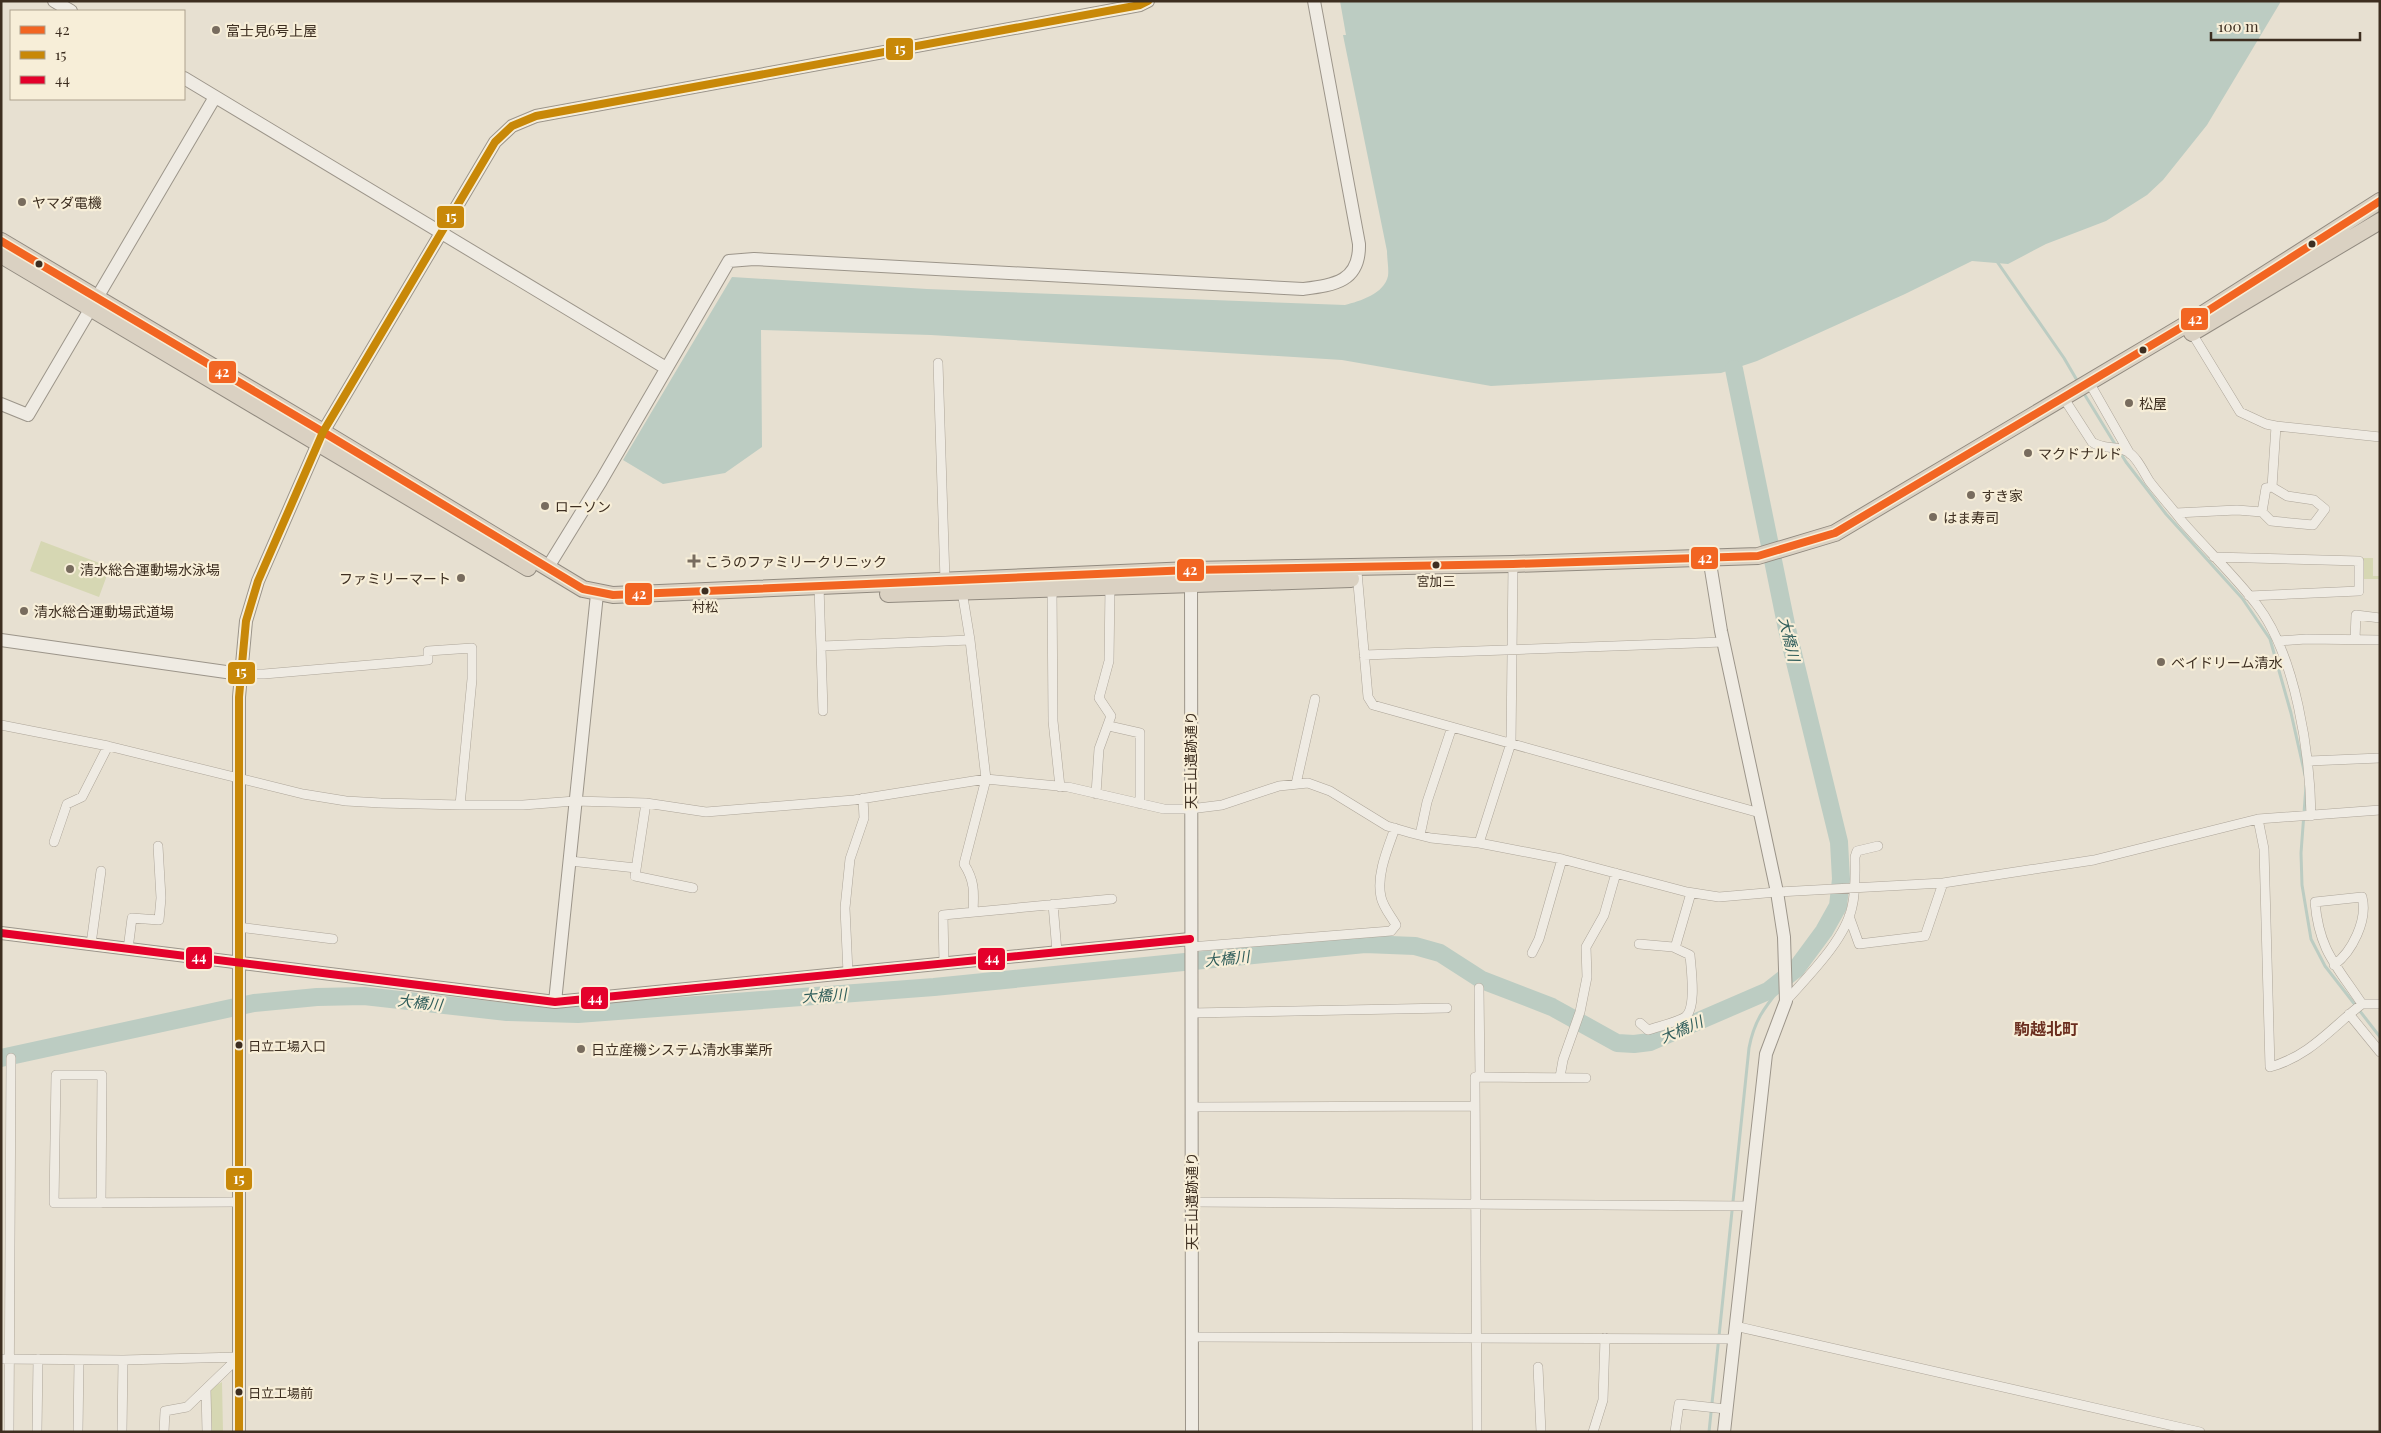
<svg xmlns="http://www.w3.org/2000/svg" width="2381" height="1433" font-family="'Playfair Display','Noto Sans JP',serif">
  <rect width="100%" height="100%" fill="#e7e0d1"/>
  <!-- green -->
  <path fill="#d6d7b3" d="M41,541L110,567L99,597L30,571Z
    M2362,558H2373V576H2380V579H2361Z
    M222,1382L223,1432H210V1389Z"/>
  <!-- water -->
  <path fill="#bcccc2" d="M1340,1H2280V3L2207,125L2163,180L2147,195L2106,221L2046,244L2008,264L1972,261L1905,294L1757,361L1721,373L1491,386L1342,360L931,335L761,330L762,447L725,473L663,484L623,460L732,277L927,289L1345,305C1360,301 1384,294 1388,276C1389,269 1387,259 1387,251L1343,35H1346Z"/>
  <g fill="none" stroke-linecap="round" stroke-linejoin="round">
    <!-- stream -->
    <path stroke="#bcccc2" stroke-width="3" d="M1998,263L2064,358L2078,382
      M2083,392L2126,462L2166,514L2242,598L2270,639L2291,713L2305,775
      M2306,786L2301,853L2302,885L2311,939L2325,966L2380,1037
      M1789,978L1796,969
      M1709,1432L1749,1048C1754,1021 1764,1008 1781,987"/>
    <!-- river -->
    <path stroke="#bcccc2" stroke-width="18" d="M1,1058L254,1003L317,997L364,996L507,1012L578,1014L934,987L1365,944L1415,946L1440,953L1482,980L1552,1007L1617,1043L1634,1044L1650,1042L1768,991L1796,969L1824,931L1838,906L1841,879L1839,842L1787,629L1734,369"/>
    <!-- street casing -->
    <g stroke="#ada599" stroke-width="10">
      <path id="street" d="M2190,330L2240,412L2266,424L2276,426
        M938,363L945,580
        M2089,382L2130,454
        M2063,397L2092,442C2103,450 2117,445 2128,452C2137,457 2144,473 2150,482C2160,495 2171,507 2181,520C2206,549 2234,575 2257,605C2296,656 2310,753 2311,816
        M2262,512L2266,488L2272,487
        M2176,513L2237,510L2262,512L2271,521L2313,525L2325,509L2314,500L2287,496L2272,487L2276,426L2380,437
        M2214,557L2359,561V591L2249,596
        M1357,572L1368,697L1373,705L1760,813
        M819,586L823,711
        M1052,588L1053,721L1060,787
        M962,591L970,640L986,779L964,864C975,881 974,893 973,912
        M2355,639L2356,615L2380,618
        M2278,641L2306,639L2380,640
        M822,646L970,640
        M1364,655L1723,642
        M240,674H264L428,660V651L472,648V679L460,805
        M1,725L108,746L303,794L346,801L381,803L460,805H523L575,801L646,803L706,812L854,800L986,779L1068,787L1164,809H1190L1222,805L1279,786L1308,783L1330,791L1387,826L1411,833L1431,838L1479,843L1562,859L1687,892L1719,897L1777,892L1943,883L2094,860L2258,819L2380,810
        M1109,726L1140,733V804
        M2309,761L2380,758
        M1296,784L1315,699
        M1096,794L1099,749L1111,716L1099,698L1109,661L1110,586
        M646,803L635,876L693,888
        M2258,819L2264,849L2270,1067C2310,1056 2331,1028 2362,1004H2380
        M1420,835L1427,802L1452,727
        M54,842L67,804L82,797L108,746
        M1479,843L1511,743L1513,564
        M570,861L636,868
        M1053,904L1057,952
        M1849,916L1859,944L1925,936L1943,883
        M238,927L333,939
        M91,944L101,871
        M1639,944L1673,947L1690,955C1691,969 1697,1009 1685,1017C1675,1023 1660,1026 1648,1030L1640,1023
        M1190,947L1391,931L1396,925C1391,916 1383,907 1381,897C1376,875 1388,848 1395,828
        M1675,948L1691,893
        M128,949L132,918L159,920L161,898L158,846
        M1532,953L1539,939L1562,859
        M944,963L943,915L1112,899
        M2334,965C2352,952 2368,920 2362,897L2315,902C2319,951 2337,966 2362,1004
        M848,973L845,908L850,859L864,818L863,798
        M1479,988L1480,1077
        M1786,1001C1808,976 1845,940 1852,907C1856,891 1855,874 1855,857L1857,851L1878,846
        M1191,1013L1447,1008
        M2349,1014L2380,1052
        M1560,1077L1563,1060L1580,1012L1587,977L1586,947L1604,915L1616,873
        M1191,1107L1475,1106
        M1190,1202L1749,1206
        M101,1203L102,1075H56L54,1203L238,1202
        M1735,1326L2200,1432
        M1191,1337L1733,1339
        M1,1359L123,1360L239,1357
        M1538,1367L1541,1432
        M206,1389L207,1432
        M9,1432L11,1058
        M37,1432L38,1359
        M78,1432L79,1360
        M122,1432L123,1360
        M164,1432L165,1411L187,1407L239,1357
        M1477,1432L1475,1077L1586,1078
        M1593,1432L1603,1400L1605,1338
        M1675,1432L1679,1404L1726,1409"/>
    </g>
    <!-- secondary casing -->
    <g stroke="#9c958a" stroke-width="14">
      <path id="secondary" d="M54,1L71,11
        M184,78L666,368
        M1,404L28,415L215,97
        M1709,557L1721,631L1777,892L1784,937L1786,1001L1766,1054L1724,1432
        M548,567L601,481L729,261L754,259L1303,289C1334,285 1360,282 1359,244L1314,1
        M1191,575L1192,1432
        M1,640L240,674
        M1,933L555,1002L1190,939
        M555,1002L597,594
        M239,1432V697L246,621L258,581L323,432L495,142L512,126L536,116L1140,5L1148,1"/>
    </g>
    <!-- highway casing -->
    <g stroke="#928b80" stroke-width="18">
      <path id="highway" d="M1,241L323,432L583,589L613,595L1190,570L1513,564L1758,556L1835,533L2187,324L2380,201
        M1,255L528,568
        M2192,333L2380,221
        M888,594L1351,579"/>
    </g>
    <!-- street -->
    <use href="#street" stroke="#efebe3" stroke-width="9"/>
    <!-- secondary -->
    <use href="#secondary" stroke="#efebe3" stroke-width="12"/>
    <!-- highway -->
    <use href="#highway" stroke="#dad1c2" stroke-width="16"/>
    <!-- bus-1 casing -->
    <g stroke="#f7eed8" stroke-width="11">
      <path id="bus-1" d="M1,241L323,432L583,589L613,595L1190,570L1513,564L1758,556L1835,533L2187,324L2380,201"/>
    </g>
    <!-- bus-2 casing -->
    <g stroke="#f7eed8" stroke-width="11">
      <path id="bus-2" d="M239,1432V697L246,621L258,581L323,432L495,142L512,126L536,116L1140,5L1148,1"/>
    </g>
    <!-- bus-3 casing -->
    <g stroke="#f7eed8" stroke-width="11">
      <path id="bus-3" d="M1,933L555,1002L1190,939"/>
    </g>
    <!-- bus-1 -->
    <use href="#bus-1" stroke="#f26522" stroke-width="8"/>
    <!-- bus-2 -->
    <use href="#bus-2" stroke="#c88808" stroke-width="8"/>
    <!-- bus-3 -->
    <use href="#bus-3" stroke="#e4002b" stroke-width="8"/>
  </g>
  <!-- markers -->
  <g fill="#786c5e" stroke="#f7eed8" stroke-width="2">
    <circle cx="216" cy="30" r="5"/>
    <circle cx="22" cy="202" r="5"/>
    <circle cx="2129" cy="403" r="5"/>
    <circle cx="2028" cy="453" r="5"/>
    <circle cx="1971" cy="495" r="5"/>
    <circle cx="545" cy="506" r="5"/>
    <circle cx="1933" cy="517" r="5"/>
    <path d="M691.5 553.5h5v5h5v5h-5v5h-5v-5h-5v-5h5z"/>
    <circle cx="70" cy="569" r="5"/>
    <circle cx="461" cy="578" r="5"/>
    <circle cx="24" cy="611" r="5"/>
    <circle cx="2161" cy="662" r="5"/>
    <circle cx="581" cy="1049" r="5"/>
  </g>
  <g fill="#3d2e20" stroke="#f7eed8" stroke-width="2">
    <circle cx="2312" cy="244" r="4.5"/>
    <circle cx="39" cy="264" r="4.5"/>
    <circle cx="2143" cy="350" r="4.5"/>
    <circle cx="1436" cy="565" r="4.5"/>
    <circle cx="705" cy="591" r="4.5"/>
    <circle cx="239" cy="1045" r="4.5"/>
    <circle cx="239" cy="1392" r="4.5"/>
  </g>
  <g text-anchor="middle" dominant-baseline="central" stroke-width="4.5" stroke-linejoin="round" paint-order="stroke">
    <!-- bus labels -->
    <g font-size="13" fill="#3d2e20" stroke="#f7eed8">
      <text x="1436" y="580">宮加三</text>
      <text x="705" y="606">村松</text>
      <text x="248" y="1045" text-anchor="start">日立工場入口</text>
      <text x="248" y="1392" text-anchor="start">日立工場前</text>
    </g>
    <!-- poi labels -->
    <g font-size="14" fill="#3d2e20" stroke="#f7eed8" text-anchor="start">
      <text x="226" y="30">富士見6号上屋</text>
      <text x="32" y="202">ヤマダ電機</text>
      <text x="2139" y="403">松屋</text>
      <text x="2038" y="453">マクドナルド</text>
      <text x="1981" y="495">すき家</text>
      <text x="555" y="506">ローソン</text>
      <text x="1943" y="517">はま寿司</text>
      <text x="705" y="561">こうのファミリークリニック</text>
      <text x="80" y="569">清水総合運動場水泳場</text>
      <text x="451" y="578" text-anchor="end">ファミリーマート</text>
      <text x="34" y="611">清水総合運動場武道場</text>
      <text x="2171" y="662">ベイドリーム清水</text>
      <text x="591" y="1049">日立産機システム清水事業所</text>
    </g>
    <!-- street labels -->
    <g font-size="14" fill="#3d2e20" stroke="#f7eed8">
      <text transform="translate(1190 760) rotate(-90)">天王山遺跡通り</text>
      <text transform="translate(1191 1201) rotate(-90)">天王山遺跡通り</text>
    </g>
    <!-- water labels -->
    <g font-size="15" font-style="italic" fill="#2f5d5a" stroke="#f7eed8">
      <text transform="translate(1790 639) rotate(77)">大橋川</text>
      <text transform="translate(1227 958) rotate(-6)">大橋川</text>
      <text transform="translate(824 995) rotate(-4)">大橋川</text>
      <text transform="translate(420 1002) rotate(6)">大橋川</text>
      <text transform="translate(1681 1029) rotate(-23)">大橋川</text>
    </g>
    <!-- quarter labels -->
    <g font-size="16" font-weight="bold" fill="#6b2e1e" stroke="#f7eed8">
      <text x="2046" y="1028">駒越北町</text>
    </g>
  </g>
  <g stroke="#f7eed8" stroke-width="2">
    <rect x="885" y="37" width="29" height="24" rx="5" fill="#c88808"/>
    <rect x="436" y="205" width="29" height="24" rx="5" fill="#c88808"/>
    <rect x="2180" y="307" width="29" height="24" rx="5" fill="#f26522"/>
    <rect x="208" y="360" width="29" height="24" rx="5" fill="#f26522"/>
    <rect x="1690" y="546" width="29" height="24" rx="5" fill="#f26522"/>
    <rect x="1176" y="558" width="29" height="24" rx="5" fill="#f26522"/>
    <rect x="624" y="582" width="29" height="24" rx="5" fill="#f26522"/>
    <rect x="227" y="661" width="29" height="24" rx="5" fill="#c88808"/>
    <rect x="185" y="946" width="28" height="24" rx="5" fill="#e4002b"/>
    <rect x="977" y="947" width="29" height="24" rx="5" fill="#e4002b"/>
    <rect x="580" y="986" width="29" height="24" rx="5" fill="#e4002b"/>
    <rect x="225" y="1167" width="28" height="24" rx="5" fill="#c88808"/>
  </g>
  <g font-size="14" text-anchor="middle" font-weight="bold" fill="#fff">
    <text x="900" y="54">15</text>
    <text x="451" y="222">15</text>
    <text x="2195" y="324">42</text>
    <text x="222" y="377">42</text>
    <text x="1705" y="563">42</text>
    <text x="1190" y="575">42</text>
    <text x="639" y="599">42</text>
    <text x="241" y="677">15</text>
    <text x="199" y="962">44</text>
    <text x="992" y="963">44</text>
    <text x="595" y="1003">44</text>
    <text x="239" y="1184">15</text>
  </g>
  <!-- border -->
  <rect width="2381" height="1433" fill="none" stroke="#3d2e20" stroke-width="5"/>
  <!-- legend -->
  <rect x="10" y="10" width="175" height="90" fill="#f7eed8" stroke="#ada18e"/>
  <rect x="20" y="26" width="25" height="8" fill="#f26522" stroke="#ada18e"/>
  <text x="55" y="35" font-size="15" fill="#3d2e20">42</text>
  <rect x="20" y="51" width="25" height="8" fill="#c88808" stroke="#ada18e"/>
  <text x="55" y="60" font-size="15" fill="#3d2e20">15</text>
  <rect x="20" y="76" width="25" height="8" fill="#e4002b" stroke="#ada18e"/>
  <text x="55" y="85" font-size="15" fill="#3d2e20">44</text>
  <!-- scale -->
  <path d="M2211 32v8h149v-8" fill="none" stroke="#3d2e20" stroke-width="2.5"/>
  <text x="2218" y="32" font-size="15" fill="#3d2e20" stroke="#f7eed8" stroke-width="4" paint-order="stroke">100 m</text>
</svg>
